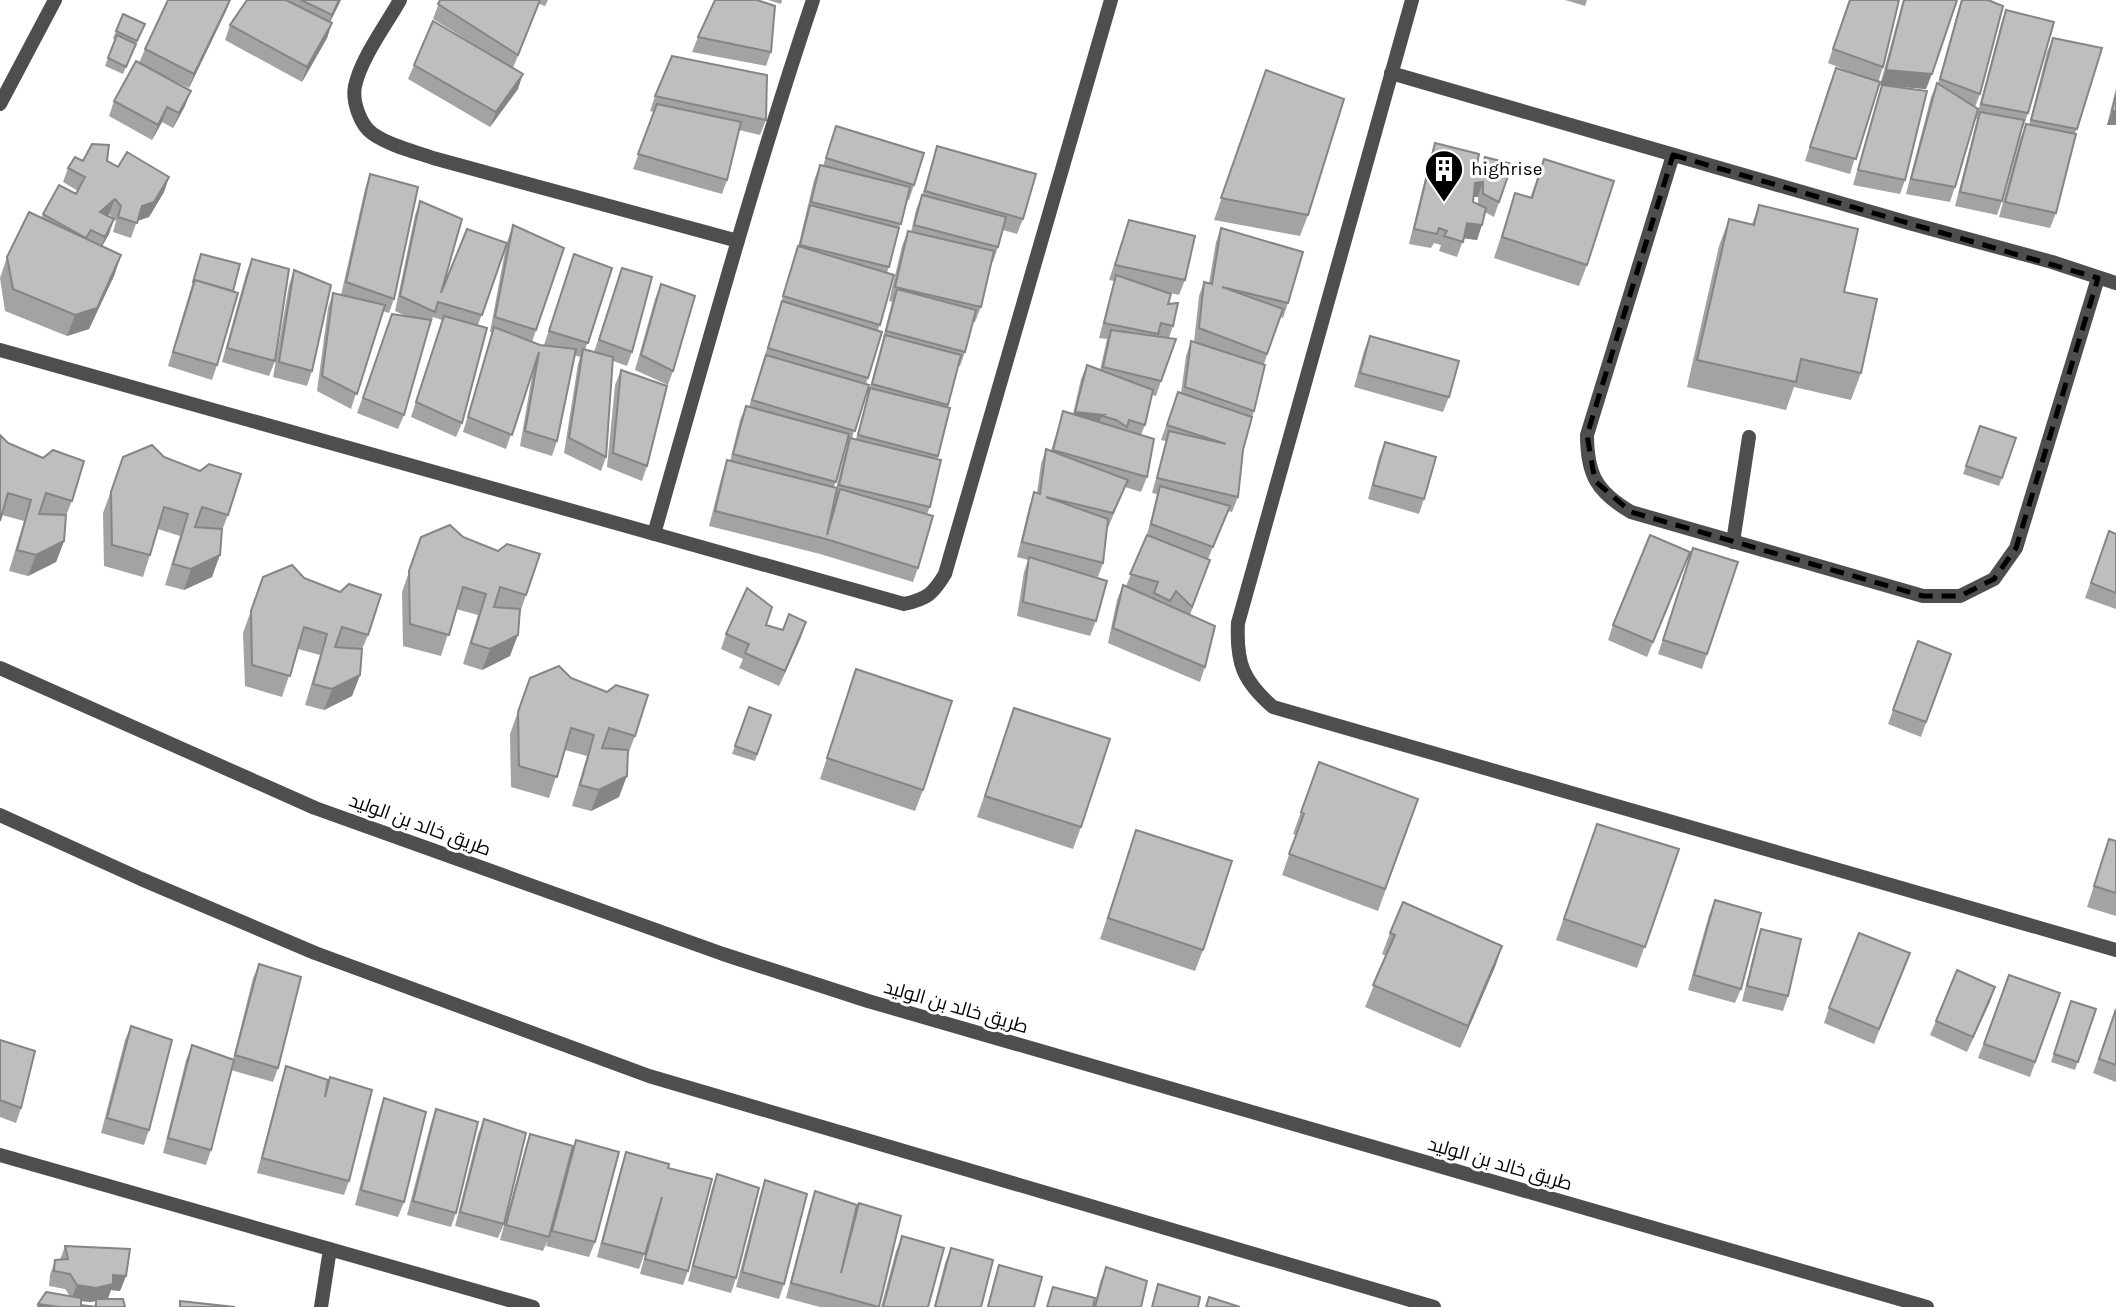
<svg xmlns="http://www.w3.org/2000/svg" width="2116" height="1307" font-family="Karla,Cairo,sans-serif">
  <rect width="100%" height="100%" fill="#fff"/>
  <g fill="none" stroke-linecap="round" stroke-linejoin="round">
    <!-- service -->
    <path stroke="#4e4e4e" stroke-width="14" d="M1733,542L1749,437"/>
    <!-- minor -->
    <path stroke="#4e4e4e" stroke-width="14" d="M400,0C386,25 361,58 355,86C352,101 360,125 373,134C391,146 413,151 433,158L738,241
      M1412,0L1238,623C1236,663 1243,681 1273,707L2116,950
      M1391,73L1909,223L2052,262L2116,283
      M0,104L55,0
      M1673,155L1587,435C1587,475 1597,492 1631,512L1923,596H1960L1994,579L2016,548L2098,278
      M0,350L904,604C927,599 933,594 945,574L1111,0
      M654,534C705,355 754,176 813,0
      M0,1155L533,1307
      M321,1307L330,1249"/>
    <!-- tertiary -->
    <path stroke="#4e4e4e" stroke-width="14" d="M0,668L315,808L723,954L868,1001L1927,1307
      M0,815L141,879L315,953L649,1076L1434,1307"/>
  </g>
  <!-- wall -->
  <path fill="#a3a3a3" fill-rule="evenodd" d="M230,0L226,11L189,88L154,71L185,106L173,128L162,122L152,140L109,116L114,101L139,63L145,49Z
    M247,0H341L330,22L332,23L327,38L302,82L225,40L230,25Z
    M440,0H548L545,6L539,4L513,68L518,89L490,127L408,79L414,65L475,45L433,19Z
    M768,0H782L781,4Z
    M1565,0H1587L1585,6Z
    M1849,0L1883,67L1850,174L1805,161L1830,83L1868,79L1828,63Z
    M1903,0H1957L1926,89L1880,85Z
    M1961,0H1988L1980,94L1975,107L1955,187L1950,202L1906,194L1931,97L1937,83H1938Z
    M2006,10L2028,113L2023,128L2022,127L2002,201L1997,215L1955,206L1977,119H1976L2001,24Z
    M145,24L123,74L105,66L115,40L113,38L116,31Z
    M698,37L771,52L766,66L692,52Z
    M2053,38L2102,48L2075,134L2056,213L2050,228L1999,217L2020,139L2026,124L2029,125L2047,52Z
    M1266,70L1308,215L1300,236L1214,220Z
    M1882,85L1905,180L1900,194L1853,185L1877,100Z
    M2116,88V125H2107Z
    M655,96L766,120L760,135L739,130L727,180L722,194L633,169L654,112L650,111Z
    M836,126L914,185L909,200L907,199L887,273L880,325L878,330L882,332L866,384L852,439H856L881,346L892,302L889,301L902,246L908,231L911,232L916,210L922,195L937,146L1023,219L1017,234L1003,230L998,247L993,262H992L981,307L975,322H973L965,352L960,366H958L947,408H950L937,459L930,507L927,514L918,568L913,582L820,554L709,526L722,475L727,460L730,461L740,420L746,406L749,407L798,247L814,180L820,165L823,166ZM846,445H847L836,488L834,487ZM835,500H836L830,521Z
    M1435,143L1475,175L1478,177L1485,157L1512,164L1494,217L1485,212L1477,240L1464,238L1457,257L1439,251L1441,245L1434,243L1431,248L1409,244L1430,158ZM1474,197H1478V204L1473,202Z
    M1544,159L1587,265L1579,286L1494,258L1515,193L1530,198Z
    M83,161H107L118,167L169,177L164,192L149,217L137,221L131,238L113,232L116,221L109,214L108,216L109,234L102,246L121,255L114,276L89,329L67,336L5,311L0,278L7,257L42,218L43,214L76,194L78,191L63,182L68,168Z
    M370,174L394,299L389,313L383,311L351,409L317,391L328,308L333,293L341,295L365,189Z
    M420,201L441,293L507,242L513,225L564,248L532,342L540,345H544L574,254L612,268L585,350L594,352L622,268L632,352L627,366L613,361L606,457L601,471L564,453L578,364L580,357L574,355L557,441L552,456L520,446L533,370L506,449L463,432L492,332H490L506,246L478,325L462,423L456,437L411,417L442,320L433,317L430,327L429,326L404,415L398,429L357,413L392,314L408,317L395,311L415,215Z
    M1759,205L1844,292L1861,373L1851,400L1794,387L1786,410L1687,387L1719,246L1729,219L1752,224Z
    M1129,220L1185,280L1179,295L1166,292L1173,326L1169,338L1161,381L1156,396L1152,395L1145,425L1141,435L1147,477L1141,492L1125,487L1108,528L1107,527L1103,563L1098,577L1082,573L1096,621L1090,636L1017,616L1024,572L1028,560L1017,557L1029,507L1034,492L1037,493L1041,464L1046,449L1051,451L1063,411L1073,414L1081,379L1087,365L1100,370L1107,339L1099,338L1114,281L1109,280Z
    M1221,228L1288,303L1283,318L1280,317L1264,364L1254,411L1243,450L1238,497L1232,512L1228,511L1208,559L1210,560L1190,615L1205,667L1200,682L1108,643L1117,600L1123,585L1126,586L1146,539L1157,494L1152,493L1166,441L1161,440L1178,392L1181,393L1186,356L1191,341L1194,342L1199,296L1204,282L1209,283L1216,242Z
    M201,254L233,291L217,365L212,380L168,366Z
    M252,259L275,361L269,376L222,362L246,274Z
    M294,270L312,371L307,386L273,377L289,285Z
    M661,284L673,371L668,385L635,370L655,299Z
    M1370,336L1449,397L1443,412L1354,387L1364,351Z
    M621,370L647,466L642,481L607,467L615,385Z
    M1980,426L2002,478L1999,486L1963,474Z
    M0,435L72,501L65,518L64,541L56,562L28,576L9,571L24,521L2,515Z
    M1385,442L1424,499L1419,514L1368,499L1379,457Z
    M123,457H164L228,515L221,533L212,577L184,590L165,585L180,536L158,529L150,555L143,577L104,566L103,513Z
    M2109,531L2116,534V609L2085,598Z
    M421,537H463L526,595L520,613L510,656L482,670L463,664L478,615L456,609L441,656L403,646L402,592Z
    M1693,548L1707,654L1702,669L1658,654Z
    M1684,567L1647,657L1608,640L1613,625Z
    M263,577L304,578L368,635L361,652L360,675L352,696L324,710L305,705L320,655L298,649L282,697L245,686L243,633Z
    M766,625L801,637L779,686L739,668L743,659L721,649L726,634Z
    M1918,641L1951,654L1921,737L1888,724Z
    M856,669L923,790L915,811L820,779Z
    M530,678H571L635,736L628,754L619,797L591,811L572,806L587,756L565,750L549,798L511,787L510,734Z
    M749,707L771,715L755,761L732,754Z
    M1014,708L1081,827L1073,849L977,817Z
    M1319,762L1411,820L1378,911L1282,875L1296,835L1293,834Z
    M1597,824L1679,849L1637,968L1556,940Z
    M1136,830L1203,950L1195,971L1100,939Z
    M2109,839L2116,841V916L2087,907Z
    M1715,900L1741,989L1735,1003L1688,990L1709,915Z
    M1761,929L1788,996L1783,1011L1742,1001L1756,944Z
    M1390,933L1502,946L1495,967L1460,1048L1365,1007L1386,956L1382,954Z
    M259,964L278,1068L273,1082L231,1070L211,1150L206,1165L163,1153L186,1060L192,1045L233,1059L253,978Z
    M1904,968L1874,1044L1824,1023L1829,1008Z
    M2009,975L2060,993L2030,1077L1978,1058Z
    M1995,987L1967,1052L1930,1035L1936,1021Z
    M2071,1001L2096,1009L2075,1070L2051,1062Z
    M2116,1009V1082L2093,1073Z
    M131,1026L149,1130L144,1145L101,1133L125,1040Z
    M0,1040L21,1108L16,1123L0,1117Z
    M286,1066L327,1086L330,1077L349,1181L344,1195L257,1173L281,1081Z
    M384,1098L404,1202L398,1217L355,1205L379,1112Z
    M436,1109L456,1213L451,1227L407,1215L431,1123Z
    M484,1119L504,1224L498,1238L455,1226L478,1134Z
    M530,1134L549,1237L543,1251L500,1240L525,1149Z
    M576,1140L595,1242L589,1257L546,1246L571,1155Z
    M626,1152L668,1168L688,1271L683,1285L640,1274L648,1244L639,1269L597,1257L621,1167Z
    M717,1174L736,1278L731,1293L688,1281L712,1188Z
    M765,1180L784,1284L779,1299L736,1287L760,1195Z
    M815,1191L854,1217L859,1203L878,1307H820L786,1298L810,1206Z
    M902,1236L928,1307H881L896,1251Z
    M65,1246L126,1276L120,1291L111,1290L108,1298L105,1299L125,1307H37L69,1295L65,1289L49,1286L50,1275L55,1260H60ZM81,1301L91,1302L96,1301L94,1306L81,1305Z
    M951,1248L981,1307H934L945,1263Z
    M999,1265L1034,1307H987L994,1280Z
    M1106,1267L1141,1307H1094L1100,1282Z"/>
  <!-- shaded-wall -->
  <path fill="#858585" d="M230,0L226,11L189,88L194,74Z
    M339,0H341L326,30L332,15Z
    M332,23L327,38L302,82L307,67Z
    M1886,70L1932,74L1926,89L1880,85Z
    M523,74L518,89L490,127L496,112Z
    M191,91L185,106L173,128L179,113Z
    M167,107L162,122L152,140L158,125Z
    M2112,111H2116V125H2107Z
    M169,177L164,192L149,217L137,221L142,206Z
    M1483,182L1478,197H1470L1475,183Z
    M115,199L109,214L95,226L100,212Z
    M114,219L109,234L99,252L105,237Z
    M1467,223L1482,225L1477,240L1461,238Z
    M121,255L114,276L89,329L67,336L75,315Z
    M1075,412L1104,415L1102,416L1097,429L1070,427Z
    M64,541L56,562L28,576L36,555Z
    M220,555L212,577L184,590L191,569Z
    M806,622L801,637L779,686L785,671Z
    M518,635L510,656L482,670L490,649Z
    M360,675L352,696L324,710L332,689Z
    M627,776L619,797L591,811L599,790Z
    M1502,946L1495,967L1460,1048L1468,1026Z
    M1995,987L1990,1002L1967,1052L1973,1037Z
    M113,1275L126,1276L120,1291L111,1290L108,1298L91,1302L71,1300L77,1285Z
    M38,1304L59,1307H37Z"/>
  <!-- building -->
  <path fill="#bebebe" stroke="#858585" stroke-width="2" d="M168,0H230L194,74L145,49Z
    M247,0H286L332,23L307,67L230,25Z
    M301,0H339L332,15Z
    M440,0H540L518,55L438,4Z
    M715,0H757L775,6L771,52L698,37Z
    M1850,0H1899L1883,67L1833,49Z
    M1904,0H1957L1932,74L1886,70Z
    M1962,0H1988L2003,6L1980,94L1940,79Z
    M2006,10L2054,22L2028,113L1981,104Z
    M123,14L145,24L137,41L116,31Z
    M433,21L523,74L496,112L414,65Z
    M117,35L136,44L126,67L108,58Z
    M2053,38L2102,48L2077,129L2031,120Z
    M672,56L767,75L766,120L655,96Z
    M136,61L191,91L179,113L167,107L158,125L114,101Z
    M1836,68L1880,82L1856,159L1810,147Z
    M1266,70L1344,99L1308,215L1221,198Z
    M1937,83L1978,109L1955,187L1911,179Z
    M1882,85L1927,91L1905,180L1858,170Z
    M2116,95V111H2112Z
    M657,104L741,122L727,180L638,154Z
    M1980,112L2024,120L2002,201L1960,192Z
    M2026,124L2076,134L2056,213L2005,202Z
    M836,126L924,153L914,185L826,158Z
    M1435,143L1479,154L1475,175L1480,177L1485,157L1512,164L1499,202L1483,194V182L1475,183L1473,202L1486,208L1482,225L1467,223L1463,242L1444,236L1447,231L1439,228L1437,234L1414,229Z
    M92,144L109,145L107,161L118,167L127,152L169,177L154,202L142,206L137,223L118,217L121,206L115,199L100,212L114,219L105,237L91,230L86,238L43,214L59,185L76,194L85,177L68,168L75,157L83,161Z
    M937,146L1036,174L1023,219L925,191Z
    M1544,159L1614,181L1587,265L1502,237L1515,193L1532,198Z
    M820,165L910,187L901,224L811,202Z
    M370,174L418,187L394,299L346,282Z
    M922,195L1006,217L998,247L914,225Z
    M420,201L462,219L441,293L467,229L507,243L482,315L438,302L435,312L400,296Z
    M810,205L899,228L889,267L800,245Z
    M1759,205L1858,229L1844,292L1877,299L1861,373L1801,359L1796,382L1697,360L1729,219L1754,225Z
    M29,212L121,255L97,308L75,315L13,289L7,257Z
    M1129,220L1195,236L1185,280L1115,265Z
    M513,225L564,248L536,330L495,317Z
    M1221,228L1303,252L1288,303L1222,287L1283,309L1267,354L1199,328L1204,282L1212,284Z
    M908,231L994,251L981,307L895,287Z
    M798,246L894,275L880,325L783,296Z
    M201,254L240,264L233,291L195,280L194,283L193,282Z
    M574,254L612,268L588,343L549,331Z
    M252,259L289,269L275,361L227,348Z
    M622,268L652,277L632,352L599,340Z
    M294,270L331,285L312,371L279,362Z
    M1116,275L1171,294L1168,304L1178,303L1173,326L1161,323L1158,334L1104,323Z
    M195,280L238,293L217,365L173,352Z
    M661,284L695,296L673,371L641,355Z
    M897,289L976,310L965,352L886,331Z
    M333,293L385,305L357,394L322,376Z
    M782,301L882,332L868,378L768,348Z
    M392,314L431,320L404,415L363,398Z
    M444,316L487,328L462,423L416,402Z
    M494,327L540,345L576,349L557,441L525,431L539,352L512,435L468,417Z
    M1111,330L1176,339L1161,381L1103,367Z
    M885,335L961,355L948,405L872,384Z
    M1370,336L1459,361L1449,397L1360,373Z
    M1191,341L1265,365L1254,411L1185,387Z
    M583,349L613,357L606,457L569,438Z
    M766,355L869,385L855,431L752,400Z
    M1087,365L1153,390L1145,425L1129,420L1127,427L1116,420L1102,416L1104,415L1075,412Z
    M621,370L667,386L647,466L613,453Z
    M870,388L950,408L938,456L858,435Z
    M1178,392L1252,417L1243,450L1238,497L1157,478L1169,431L1226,444L1167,425Z
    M746,406L849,434L836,482L733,454Z
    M1063,411L1154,439L1147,477L1053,450Z
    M1980,426L2016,438L2002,478L1966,466Z
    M0,435L8,443L43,458L53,450L84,461L72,501L46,493L39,514L66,515L64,541L36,555L17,550L31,500L8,493L0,521Z
    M850,438L941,460L930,507L839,485Z
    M1385,442L1436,457L1424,499L1373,485Z
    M152,445L164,457L200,471L209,464L241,474L228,515L202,507L195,527L222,529L220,555L191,569L173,564L188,514L164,507L150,555L112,545L111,492L123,457Z
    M1046,449L1128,480L1113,513L1046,497L1108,519L1103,563L1022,542L1034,492L1040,494Z
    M727,460L837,488L827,535L840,489L933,516L918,568L826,539L715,511Z
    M1160,486L1230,506L1213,547L1151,524Z
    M450,525L463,537L498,551L507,544L540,554L526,595L500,587L494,607L520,609L518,635L490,649L471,643L486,594L463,587L449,635L410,624L409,571L421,537Z
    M2109,531L2116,534V593L2091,583Z
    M1147,535L1210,560L1192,607L1176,591L1170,601L1154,593L1158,582L1130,574Z
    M1650,535L1690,552L1653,642L1613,625Z
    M1693,548L1738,562L1707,654L1663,640Z
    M1029,557L1107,581L1096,621L1023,602Z
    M292,565L304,578L340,592L349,584L381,595L368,635L342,627L335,647L362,649L360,675L332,689L313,684L327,634L304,627L290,676L252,665L251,611L263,577Z
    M1123,585L1215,626L1205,667L1113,628Z
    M747,588L772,607L766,625L783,630L789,614L806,622L785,671L745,653L749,644L726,634Z
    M1918,641L1951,654L1926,722L1893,710Z
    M559,666L571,678L607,692L616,685L648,695L635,736L609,728L602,748L628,750L627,776L599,790L580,785L594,735L571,728L557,777L519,766L518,712L530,678Z
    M856,669L952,701L923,790L827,758Z
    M749,707L771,715L757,754L735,746Z
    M1014,708L1110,739L1081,827L985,796Z
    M1319,762L1418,799L1385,889L1289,854L1304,814L1301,812Z
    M1597,824L1679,849L1645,947L1564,919Z
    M1136,830L1232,861L1203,950L1108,918Z
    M2109,839L2116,841V893L2094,886Z
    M1715,900L1761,913L1741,989L1694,975Z
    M1403,902L1502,946L1468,1026L1373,985L1395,935L1390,933Z
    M1761,929L1801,939L1788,996L1747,986Z
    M1859,933L1910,953L1879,1029L1829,1008Z
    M259,964L301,977L278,1068L235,1055Z
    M1957,970L1995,987L1973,1037L1936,1021Z
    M2009,975L2060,993L2035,1062L1984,1044Z
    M2071,1001L2096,1009L2078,1062L2054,1054Z
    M2116,1009V1065L2099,1059Z
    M131,1026L172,1040L149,1130L107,1118Z
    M0,1040L35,1051L21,1108L0,1100Z
    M192,1045L234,1060L211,1150L168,1138Z
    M286,1066L328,1080L325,1097L330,1077L372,1090L349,1181L262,1158Z
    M384,1098L426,1112L404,1202L361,1190Z
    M436,1109L478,1122L456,1213L413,1201Z
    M484,1119L526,1133L504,1224L460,1212Z
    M530,1134L573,1146L549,1237L506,1225Z
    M576,1140L619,1152L595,1242L552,1231Z
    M626,1152L669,1164L668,1168L712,1179L688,1271L645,1259L662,1197L645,1254L602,1243Z
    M717,1174L759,1188L736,1278L693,1266Z
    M765,1180L807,1194L784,1284L742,1272Z
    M815,1191L857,1205L841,1273L859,1203L901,1216L879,1307L791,1283Z
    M902,1236L944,1248L928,1307H883Z
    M65,1246L130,1249L126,1276L113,1275V1284L96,1288L77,1285L70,1274L54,1271L55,1260L68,1259Z
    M951,1248L993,1260L981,1307H935Z
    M999,1265L1042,1277L1034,1307H988Z
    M1106,1267L1147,1281L1141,1307H1095Z
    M1158,1284L1200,1297L1198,1307H1152Z
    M1053,1287L1095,1298L1093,1307H1047Z
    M46,1292L81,1298V1305L96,1307V1299H123L125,1307H59L38,1304Z
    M1209,1297L1240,1307H1206Z
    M180,1301L235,1307H180Z"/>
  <!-- marked area -->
  <path fill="none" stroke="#000" stroke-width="5" stroke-dasharray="14 9" stroke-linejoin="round" d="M1673,155L2098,278L2016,548L1994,579L1960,596H1923L1631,512L1595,481L1587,435Z"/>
  <!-- icons -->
  <defs>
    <g id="building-pin" transform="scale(2.0125)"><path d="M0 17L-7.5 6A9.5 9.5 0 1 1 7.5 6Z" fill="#000" stroke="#fff"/><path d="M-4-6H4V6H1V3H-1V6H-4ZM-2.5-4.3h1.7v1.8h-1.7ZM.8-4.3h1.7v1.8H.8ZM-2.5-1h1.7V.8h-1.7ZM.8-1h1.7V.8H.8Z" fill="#fff"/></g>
  </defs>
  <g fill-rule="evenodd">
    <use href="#building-pin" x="1444" y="169"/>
  </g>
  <g text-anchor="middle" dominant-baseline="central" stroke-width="6" stroke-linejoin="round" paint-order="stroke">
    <!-- poi labels -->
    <g font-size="19" fill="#000" stroke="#fff" text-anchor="start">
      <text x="1471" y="169">highrise</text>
    </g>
    <!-- street labels -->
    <g font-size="19" fill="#000" stroke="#fff">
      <text transform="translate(420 825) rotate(20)">طريق خالد بن الوليد</text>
      <text transform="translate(956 1007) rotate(16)">طريق خالد بن الوليد</text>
      <text transform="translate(1500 1164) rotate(16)">طريق خالد بن الوليد</text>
    </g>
  </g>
</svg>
